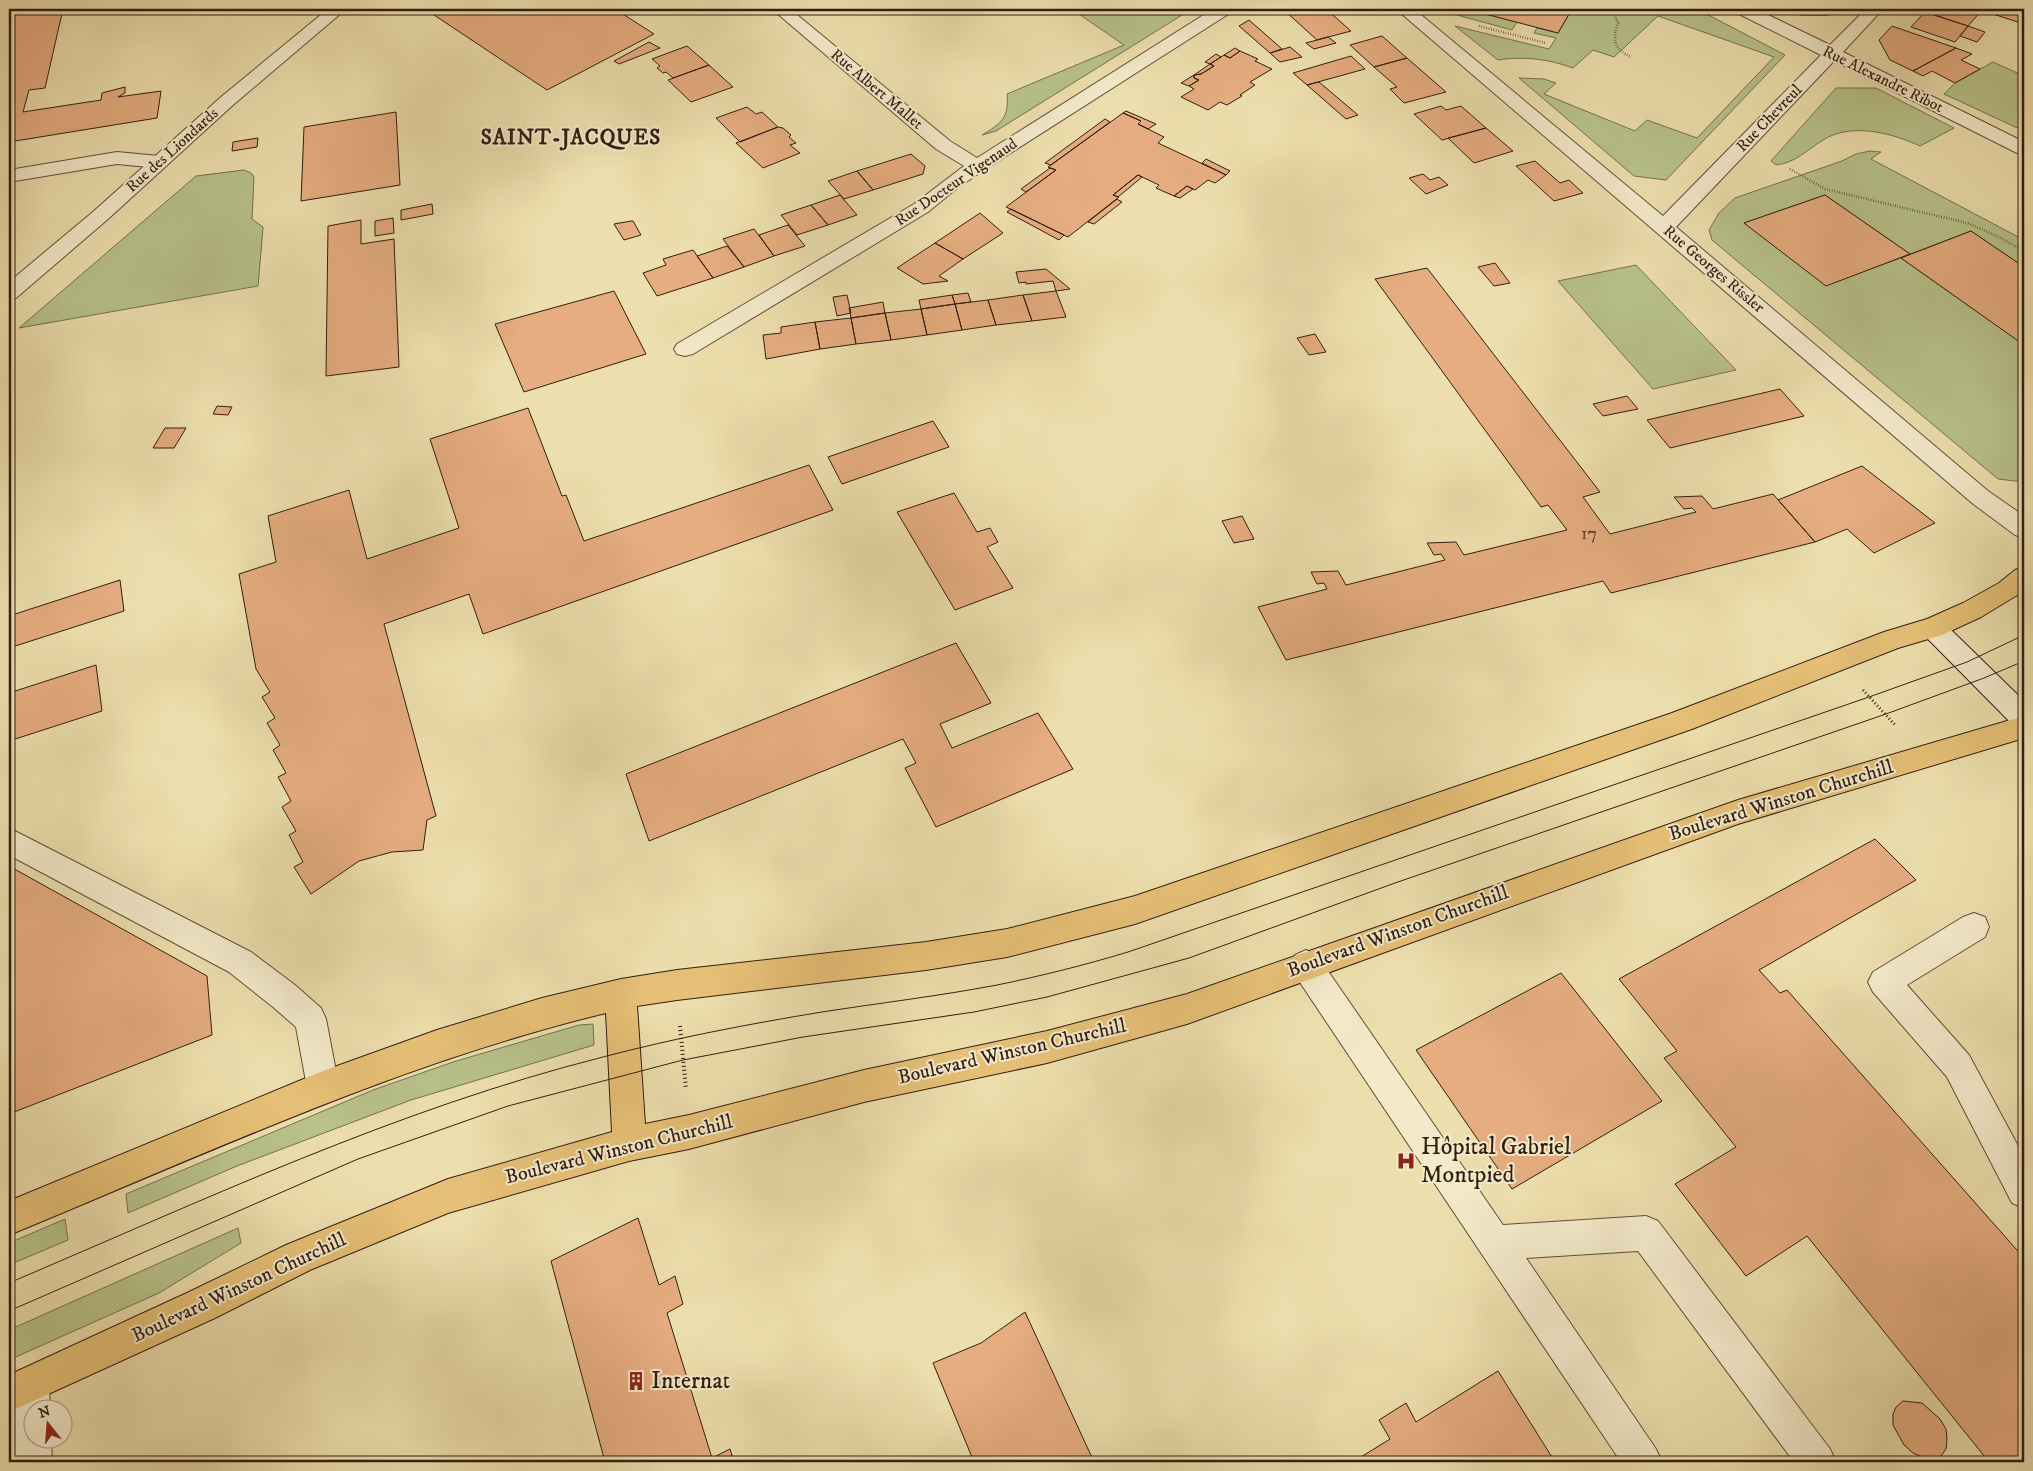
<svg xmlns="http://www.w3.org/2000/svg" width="2033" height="1471" font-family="'IM FELL DW Pica',serif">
  <rect width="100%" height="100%" fill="#eddfad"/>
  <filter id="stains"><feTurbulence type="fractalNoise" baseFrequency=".004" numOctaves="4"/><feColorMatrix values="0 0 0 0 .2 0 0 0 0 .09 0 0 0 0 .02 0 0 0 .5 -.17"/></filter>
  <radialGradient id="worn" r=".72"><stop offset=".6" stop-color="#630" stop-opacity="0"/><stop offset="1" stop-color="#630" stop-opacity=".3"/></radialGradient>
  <!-- green -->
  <path fill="#b8c28a" stroke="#75704e" d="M1078,9H1136L1182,15L996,131L982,135C1002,123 1009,118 1007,94L1124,45L1076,12Z
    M1435,9H1466L1517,22L1512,30Z
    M1572,9H1697L1785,55L1666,180L1634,176L1519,78L1544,79L1556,83L1544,94L1635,131L1647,120L1697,138L1774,57L1658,16L1614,57L1593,50L1573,68C1549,59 1523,56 1498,60L1455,26L1549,49L1556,38L1534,33L1537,28L1558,33Z
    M1993,62L2024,76V131L1944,94L1955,83Z
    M1836,88H1876L1954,128L1920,146C1892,133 1851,122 1823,140C1807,150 1795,163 1776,165L1771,161Z
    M1870,151L1881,152L1871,159L2024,240V267L1971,231L1910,254L1825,195L1744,223L1826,285L1901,258L2024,345V482L1998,479L1712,240L1709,230L1719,213L1735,198L1842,161L1856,154Z
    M244,170L251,173L254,177L252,219L263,227L258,286L19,328L196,176Z
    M1636,265L1736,370L1653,389L1558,281Z
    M593,1024L594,1045L411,1100L237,1166L128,1213L126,1194L373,1090L453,1062L579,1025Z
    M65,1219L68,1240L9,1265V1243Z
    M238,1228L241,1243L159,1293L9,1360V1330Z"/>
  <!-- building -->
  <path fill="#e5ad80" stroke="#321d12" d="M13,9H63L45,88L29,90L23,112L101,100L102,93L125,87V93L118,97L161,91L157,118L9,142V27Z
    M425,9H615L654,34L547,90Z
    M1295,9H1326L1351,31L1317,40L1285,11Z
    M1466,9H1572L1558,33Z
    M1788,9H1836L1829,15H1800Z
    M1928,9H1977L1982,10L1968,26L1925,12Z
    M1977,9H2003L2023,15L2024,24Z
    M1925,12L1968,26L1955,42L1911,27Z
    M1249,20L1282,49L1270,53L1239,26Z
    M1892,26L1956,48L1913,71L1890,60L1879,40Z
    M1968,26L1985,32L1977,42L1960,36Z
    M1382,36L1407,58L1374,67L1350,45Z
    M1328,37L1336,43L1314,49L1306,43Z
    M649,42L660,48L619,64L614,61Z
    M687,46L709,65L673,78L666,72L663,73L657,68L660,66L652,59Z
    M1290,47L1302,57L1280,62L1270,53Z
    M1235,48L1240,51L1230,58L1224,55Z
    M1956,48L1972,54L1961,60L1980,69L1955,83L1932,71L1923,76L1913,71Z
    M1240,51L1258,59L1255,61L1272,69L1250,82L1255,85L1240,95L1242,96L1227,105L1220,102L1208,110L1181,97L1194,89L1189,86L1199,80L1194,78V75L1201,74L1214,66L1210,64L1224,55L1230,58Z
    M1216,54L1221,57L1210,64L1205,62Z
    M1351,56L1365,69L1307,85L1293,73Z
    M1407,58L1446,92L1404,103L1390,89L1397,87L1374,67Z
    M1210,64L1214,66L1201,74L1194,75Z
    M709,65L733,87L691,102L668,80Z
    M1194,75V78L1199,80L1189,86L1181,83Z
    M1319,82L1358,115L1346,119L1307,85Z
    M1441,106L1446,110L1461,106L1486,128L1442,140L1414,114Z
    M747,107L756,114L762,112L778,127L740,142L716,118Z
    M1126,111L1156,124L1148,129L1138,124L1141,121L1123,113Z
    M396,112L400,185L301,201L304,127Z
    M1123,113L1141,121L1138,124L1164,137L1158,143L1226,175L1215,183L1208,180L1195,190L1187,186L1174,196L1156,188L1159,185L1138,175L1113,195L1119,197L1068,237L1006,207L1056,170L1048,167Z
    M1105,119L1110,122L1051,165L1045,163Z
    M778,127L783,128L791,135L789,137L796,143L790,145L800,153L763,168L736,143Z
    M1486,128L1513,151L1474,163L1448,138Z
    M258,138L257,147L232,151L233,142Z
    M911,154L925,166L923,174L873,190L857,171Z
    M1206,159L1230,171L1226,175L1202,163Z
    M1535,161L1560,183L1569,180L1583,193L1554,201L1516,166Z
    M1050,168L1056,170L1026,192L1021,189Z
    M857,171L873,190L844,199L828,181Z
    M1423,174L1430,180L1439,177L1448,185L1426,194L1409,178Z
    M1138,175L1142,177L1118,197L1113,195Z
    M1187,186L1193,189L1180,198L1174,196Z
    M840,195L857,215L828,225L811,205Z
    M1825,195L1910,254L1826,286L1744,223Z
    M1117,199L1122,202L1094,224L1088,222Z
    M432,204L433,214L401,220V210Z
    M811,205L828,225L797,235L781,215Z
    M1011,209L1064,235L1059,240L1007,212Z
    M980,213L1003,233L963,259L935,243Z
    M393,218L394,233L375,236V221Z
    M361,220V244L394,239L399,367L326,376L328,226Z
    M631,221H633L641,235L624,240L614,224Z
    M788,225L805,246L774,256L759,235Z
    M754,229L774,256L744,267L723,239Z
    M1971,231L2024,267V345L1901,258Z
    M935,243L963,259L939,276L948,281L923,284L897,268Z
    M727,246L744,267L713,278L697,256Z
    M693,250L713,278L657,296L643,273L666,265L663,259Z
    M1495,263L1510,283L1494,286L1478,267Z
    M1427,268L1600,492L1583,497L1610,534L1696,512L1692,508L1684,509L1674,497L1702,496L1713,509L1773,494L1815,542L1611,593L1603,581L1286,660L1258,607L1327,589L1324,583L1317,584L1311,572L1338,571L1346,585L1445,560L1441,554L1434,555L1427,543L1456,542L1464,555L1567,530L1548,505L1541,507L1375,279Z
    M1046,269L1070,289L1056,291L1053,281L1026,284V282L1019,283L1016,272Z
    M614,291L646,354L524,392L495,324Z
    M1056,291L1066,317L1032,321L1023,295Z
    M968,293L971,302L955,304L952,295Z
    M847,295L851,313L837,316L833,297Z
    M952,295L955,304L921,309L919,300Z
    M1023,295L1032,321L996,325L988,300Z
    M988,300L996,325L962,330L955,304Z
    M883,302L885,313L851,318L849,308Z
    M955,304L962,330L927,335L921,309Z
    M921,309L927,335L891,340L885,313Z
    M885,313L891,340L856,344L851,318Z
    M851,318L856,344L820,349L815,322Z
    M815,322L820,349L766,359L763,335L781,333V327Z
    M1315,334L1326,352L1309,355L1297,338Z
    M1780,389L1804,416L1670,448L1647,420Z
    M1627,396L1638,409L1603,416L1593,404Z
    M217,406L232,407L228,415L213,414Z
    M528,408L562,496L566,495L584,541L809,465L833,510L483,634L469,594L384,624L436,816L427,820L423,850L392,852L359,861L311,894L294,867L303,862L289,835L296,831L282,807L291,801L278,777L286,773L273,750L280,745L267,723L275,718L262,697L270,692L256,669L239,574L276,562L268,516L349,490L367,559L459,528L430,439Z
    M933,421L949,447L842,484L828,457Z
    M165,428H186L174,448H153Z
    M1862,466L1935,523L1874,553L1847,529L1815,542L1778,500Z
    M954,493L977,532L990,528L998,542L987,547L1013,588L955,610L897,512Z
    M1242,516L1254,539L1234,543L1222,521Z
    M120,580L124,611L9,648V616Z
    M956,643L991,703L940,724L952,748L1038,713L1073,769L936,827L905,768L916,763L903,739L649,841L626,774Z
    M96,665L102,711L9,741V693Z
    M1875,839L1916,880L1759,970L1780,993L1787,990L2024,1258V1462H1989L1807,1236L1746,1276L1675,1184L1736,1147L1664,1058L1677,1051L1619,979Z
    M9,866L207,976L212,1035L9,1114Z
    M1561,973L1662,1101L1512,1189L1416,1050Z
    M638,1218L659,1285L675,1276L683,1304L667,1313L712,1458L730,1449L734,1462H605L551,1261Z
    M1025,1312L1094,1462H974L933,1363L981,1343Z
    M1498,1371L1555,1462H1353L1390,1439L1379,1420L1406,1403L1416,1422Z
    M1903,1401L1922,1403L1940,1419L1946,1429L1947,1439L1946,1449L1941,1456L1933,1459L1924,1458L1913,1453L1904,1445L1893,1425V1414L1896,1407Z"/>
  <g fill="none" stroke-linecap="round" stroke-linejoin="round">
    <!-- service casing -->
    <g stroke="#614e39" stroke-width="2">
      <path id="service" d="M9,828L251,952L295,985L321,1008L326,1019L339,1087L335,1098L323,1103L311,1098L307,1087L296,1027L273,1007L229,972L9,855Z
        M1974,913L1985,917L1989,927L1985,937L1907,985L1969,1055L2024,1157V1208L2012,1203L1947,1077L1873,992L1868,982L1873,972L1963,917Z
        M1306,950L1317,955L1503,1225L1646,1216L1658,1221L1830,1449L1836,1462H1794L1638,1251L1526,1258L1656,1449L1662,1462H1621L1295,975L1291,965L1295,955Z
        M31,1366L44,1371L49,1384L50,1408H32V1438H51L52,1462H14L13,1384L18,1371Z"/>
    </g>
    <!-- minor casing -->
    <g stroke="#614e39" stroke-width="2">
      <path id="minor" d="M772,9H790L950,141L977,158L1213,9H1232L1230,13L984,170L956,189L928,212L693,354L685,356L677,354L674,349L677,344L914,204L964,166L936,149Z
        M1396,9H1414L1663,216L1821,55L1737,13L1735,9H1756L1830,45L1866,9H1883L1843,52L2024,142V155L2017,153L1834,61L1676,227L1988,491L2024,516V538L2015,535L1972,503Z
        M117,152L159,156L166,158L169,162L166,166L159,168L117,164L9,182V170Z"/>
    </g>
    <!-- tertiary casing -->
    <g stroke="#614e39" stroke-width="2">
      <path id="tertiary" d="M328,9H346L233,105L108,219L16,298L9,300V282L94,211L221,97Z"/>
    </g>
    <!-- secondary casing -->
    <g stroke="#321d12" stroke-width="2">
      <path id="secondary" d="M1933,618L1942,621L2024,701V729L2014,726L1924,635L1920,628L1924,621Z"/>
    </g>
    <!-- primary casing -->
    <g stroke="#321d12" stroke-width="2">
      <path id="primary" d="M2024,567V591L1981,617L1942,635L1898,648L1692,729L1135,924L1007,957L926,970L677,1000L637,1006L645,1124L689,1115L864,1070L1047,1031L1187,994L1738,800L2024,716V738L1738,824L1187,1024L1047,1063L864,1102L689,1149L629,1161L448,1213L310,1270L215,1318L9,1412V1375L189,1292L286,1245L448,1179L612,1132L606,1013C399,1063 206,1154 9,1235V1201L323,1071L437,1030L542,998L621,979L677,970L926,942L1007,929L1135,896L1672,713L1884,632L1927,619L1963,603L1999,583L2015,570Z"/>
    </g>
    <!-- path-far2 -->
    <path stroke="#321d12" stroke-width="2.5" stroke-dasharray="0.5 2" stroke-linecap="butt" d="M1612,9L1618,23C1612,40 1614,49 1631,57
      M1479,26L1546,43
      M1790,169L1825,189L1967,223L1997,236L2024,251"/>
    <!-- path-far1 -->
    <path stroke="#321d12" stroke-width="3" stroke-dasharray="1 2.5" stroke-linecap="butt" d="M1863,690L1896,726"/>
    <!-- path -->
    <path stroke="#321d12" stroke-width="4" stroke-dasharray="1 3" stroke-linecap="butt" d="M680,1026L686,1089"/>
    <!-- service -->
    <use href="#service" fill="#f3eaca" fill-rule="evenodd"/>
    <!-- minor -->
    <use href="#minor" fill="#f3eaca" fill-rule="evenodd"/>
    <!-- tertiary -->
    <use href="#tertiary" fill="#f3eaca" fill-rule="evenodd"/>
    <!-- secondary -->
    <use href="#secondary" fill="#f3eaca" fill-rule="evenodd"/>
    <!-- primary -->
    <use href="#primary" fill="#e6c076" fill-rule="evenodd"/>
    <!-- tram -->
    <path stroke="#321d12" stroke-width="1" d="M9,1283C204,1200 397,1109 603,1057C675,1038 749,1024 822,1012C880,1003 939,996 997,985C1041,976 1085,965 1128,952L1869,697L1967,662L2024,635
      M9,1311L358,1159L508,1106L683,1060L803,1037L974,1012L1047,997L1189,958L1395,883L1886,714L1984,678L2024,661"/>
  </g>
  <!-- icons -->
  <defs>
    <g id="hospital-bare" transform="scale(1.5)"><path d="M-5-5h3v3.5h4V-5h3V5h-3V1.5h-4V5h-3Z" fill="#8f2418" stroke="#f3eaca" stroke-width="2.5" paint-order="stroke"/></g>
    <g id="building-bare" transform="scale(1.5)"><path d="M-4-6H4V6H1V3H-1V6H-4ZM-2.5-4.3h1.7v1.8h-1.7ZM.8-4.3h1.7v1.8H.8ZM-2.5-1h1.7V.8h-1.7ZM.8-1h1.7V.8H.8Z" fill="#8f2418" stroke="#f3eaca" stroke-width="2.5" paint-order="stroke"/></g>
  </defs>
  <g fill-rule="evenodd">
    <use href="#hospital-bare" x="1406" y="1161"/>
    <use href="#building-bare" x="636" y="1381"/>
  </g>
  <g text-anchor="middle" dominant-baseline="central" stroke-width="4" stroke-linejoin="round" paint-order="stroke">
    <!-- far-street labels -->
    <g font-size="16" fill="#321d12" stroke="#f3eaca">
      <text transform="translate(1883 79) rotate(26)">Rue Alexandre Ribot</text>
      <text transform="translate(877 89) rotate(40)">Rue Albert Mallet</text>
      <text transform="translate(1769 118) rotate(-46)">Rue Chevreul</text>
      <text transform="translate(172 150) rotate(-42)">Rue des Liondards</text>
      <text transform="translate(956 182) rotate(-34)">Rue Docteur Vigenaud</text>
      <text transform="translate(1714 269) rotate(40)">Rue Georges Rissler</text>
    </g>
    <!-- number labels -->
    <g font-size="18" fill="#5f412e">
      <text x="1589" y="534">17</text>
    </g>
    <!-- street labels -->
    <g font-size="20" fill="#321d12" stroke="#f3eaca">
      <text transform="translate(1781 801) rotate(-17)">Boulevard Winston Churchill</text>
      <text transform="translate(1398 932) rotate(-20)">Boulevard Winston Churchill</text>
      <text transform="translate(1012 1052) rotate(-13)">Boulevard Winston Churchill</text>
      <text transform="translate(619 1150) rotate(-14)">Boulevard Winston Churchill</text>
      <text transform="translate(239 1288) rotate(-25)">Boulevard Winston Churchill</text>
    </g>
    <!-- far-district labels -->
    <g font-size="21" font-weight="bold" letter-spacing="1" fill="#321d12" stroke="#f3eaca">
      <text x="571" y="138">SAINT-JACQUES</text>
    </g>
    <!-- near-poi labels -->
    <g font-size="24" fill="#321d12" stroke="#f3eaca" text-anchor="start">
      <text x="1421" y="1147">Hôpital Gabriel<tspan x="1421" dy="28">Montpied</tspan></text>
      <text x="651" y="1381">Internat</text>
    </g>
  </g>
  <!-- margin -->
  <rect width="2033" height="1471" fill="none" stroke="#eddfad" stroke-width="30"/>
  <rect x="10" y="10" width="2013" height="1451" fill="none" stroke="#321d12" stroke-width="2.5"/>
  <rect x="15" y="15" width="2003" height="1441" fill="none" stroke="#321d12"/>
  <!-- north arrow -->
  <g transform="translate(48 1424) rotate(343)"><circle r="24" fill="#f3eaca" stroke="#a69880"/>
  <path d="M0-4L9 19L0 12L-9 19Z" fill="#8f2418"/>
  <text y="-8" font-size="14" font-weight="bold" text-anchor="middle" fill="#321d12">N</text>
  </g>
  <rect width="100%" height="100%" filter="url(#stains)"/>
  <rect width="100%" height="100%" fill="url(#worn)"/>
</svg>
